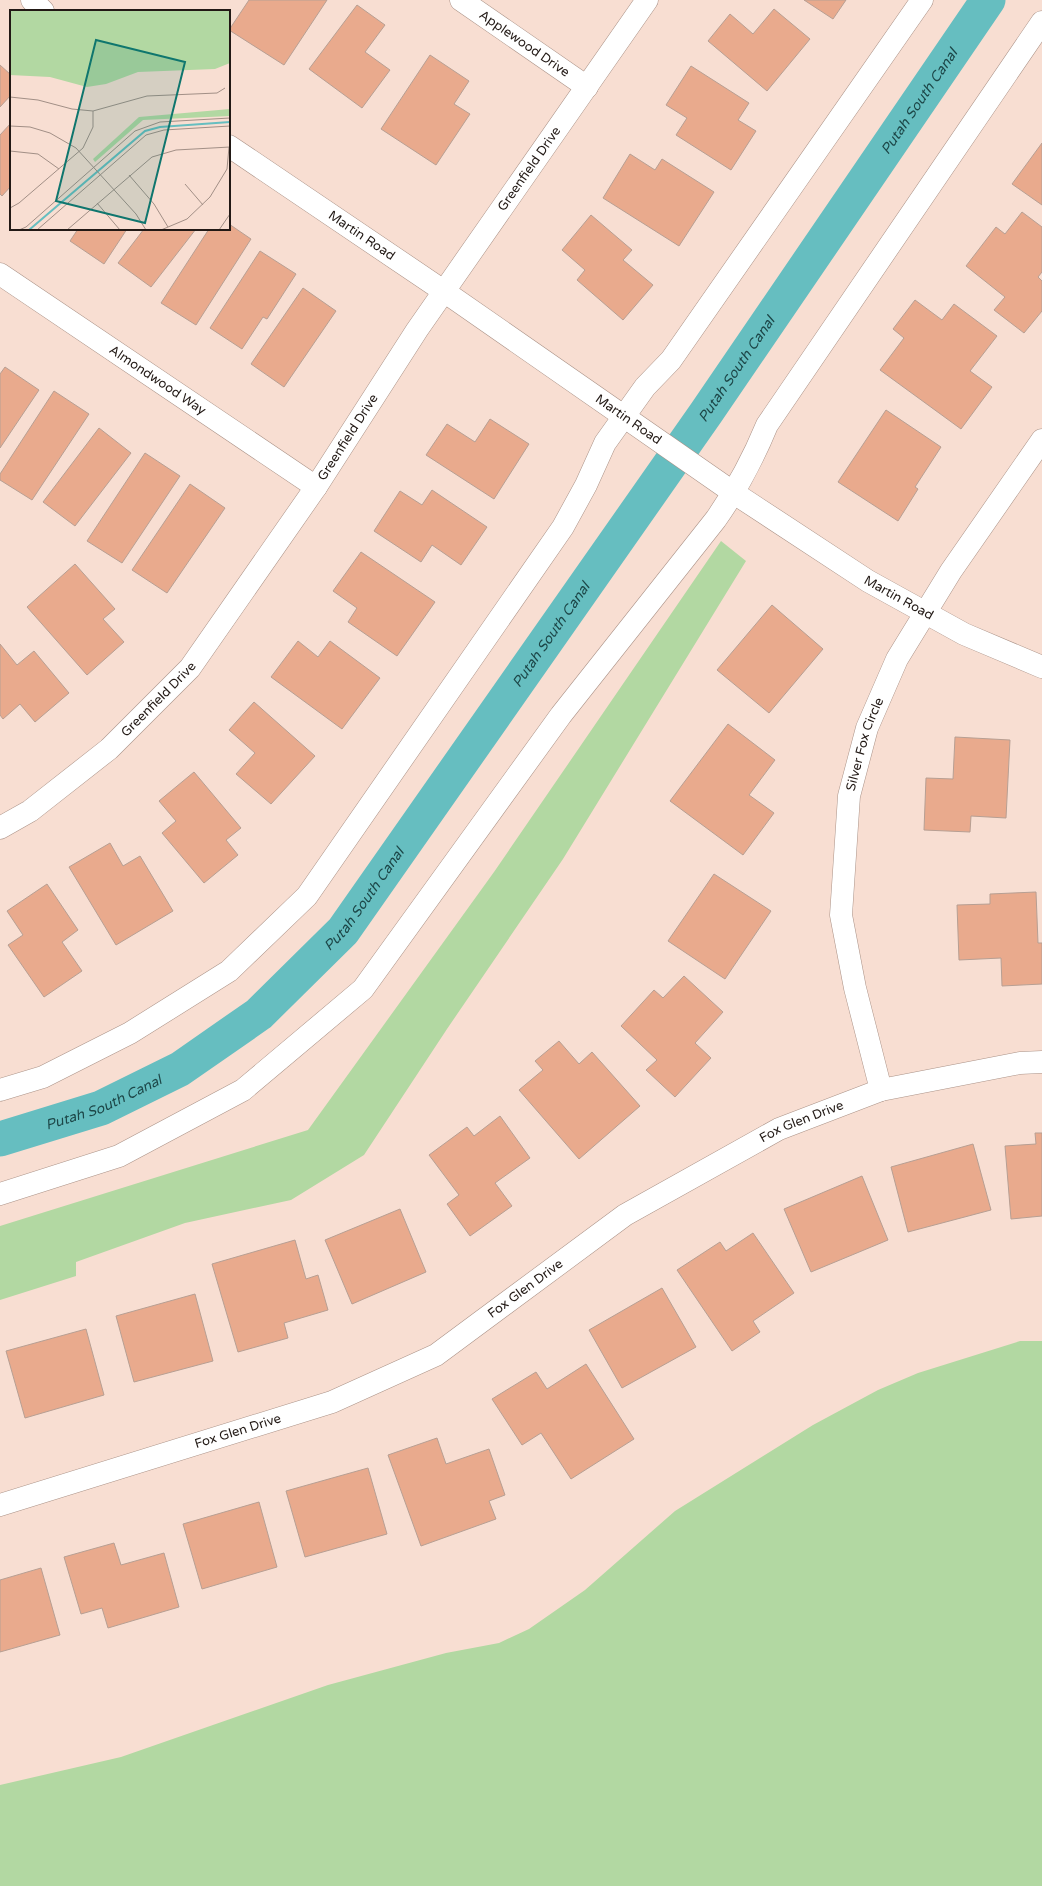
<svg xmlns="http://www.w3.org/2000/svg" width="1042" height="1886" font-family="'Varela Round',sans-serif">
  <rect width="100%" height="100%" fill="#f8ded2"/>
  <!-- green -->
  <path fill="#b2d8a2" d="M721,541L746,561L563,859L447,1029L364,1155L291,1200L185,1223L76,1262V1276L0,1300V1226L308,1130L494,872Z
    M1020,1341H1042V1886H0V1785L121,1757L328,1685L446,1653L499,1643L529,1629L585,1590L675,1511L813,1425L878,1390L918,1373Z"/>
  <g fill="none" stroke-linecap="round" stroke-linejoin="round">
    <!-- canal -->
    <path stroke="#66bec0" stroke-width="35" id="s1" d="M0,1139L101,1108L180,1069L259,1014L343,931L706,413L988,0"/>
  </g>
  <!-- building -->
  <path fill="#e9aa8d" stroke="#b79f93" d="M249,0H327L284,65L229,30Z
    M804,0H846L833,19Z
    M357,5L385,25L365,52L390,70L362,108L309,69Z
    M774,9L810,39L767,91L708,41L730,14L753,34Z
    M430,55L469,81L454,104L470,114L436,165L381,129Z
    M0,65L11,75V95L0,107Z
    M691,66L749,103L738,120L756,131L731,170L676,135L687,118L666,105Z
    M11,123V186L2,196L0,194V135Z
    M1042,143V205L1012,184Z
    M630,154L655,170L662,159L714,192L679,246L603,198Z
    M1022,212L1042,227V272L1038,277L1042,281V311L1024,333L994,310L1005,297L966,266L996,227L1005,234Z
    M591,215L632,250L623,260L653,285L623,320L577,280L585,270L562,250Z
    M229,224L251,239L196,325L161,303L209,229H229Z
    M78,229H127L104,264L70,241Z
    M144,229H196L151,287L118,263Z
    M260,251L296,274L267,319L263,317L242,349L210,328Z
    M303,288L336,311L284,387L251,364Z
    M915,300L942,320L954,304L997,336L970,371L992,387L961,429L880,370L904,338L893,329Z
    M5,367L39,390L0,448V374Z
    M54,391L89,414L32,500L0,480V474Z
    M886,410L941,447L915,487L918,489L898,521L838,482Z
    M490,419L529,444L494,499L426,455L447,424L475,442Z
    M99,428L131,453L75,526L43,502Z
    M145,453L180,476L122,563L87,541Z
    M190,484L225,508L167,593L132,570Z
    M432,490L487,527L461,565L432,545L421,562L374,531L400,491L422,505Z
    M361,552L435,602L397,656L348,622L357,608L333,591Z
    M75,564L115,609L103,619L124,642L87,675L27,607Z
    M772,605L823,649L769,713L717,670Z
    M298,641L318,657L330,641L380,678L342,729L271,677Z
    M0,644L17,665L34,651L69,693L35,722L20,704L3,719L0,715Z
    M254,702L315,756L271,804L236,774L255,753L229,730Z
    M728,724L775,760L749,795L774,813L743,855L670,801Z
    M955,737L1010,740L1006,818L971,816L970,832L924,830L926,778L953,779Z
    M194,772L241,828L226,840L238,855L204,883L162,833L176,821L159,801Z
    M110,843L123,866L140,856L173,911L116,945L69,867Z
    M714,874L771,911L725,979L668,941Z
    M47,884L78,930L62,942L82,971L44,997L8,945L23,935L7,911Z
    M1036,892L1038,943H1042V984L1002,986L1001,958L959,960L957,905L990,904V894Z
    M684,976L723,1012L695,1043L711,1058L675,1097L646,1070L657,1060L621,1026L654,990L663,998Z
    M559,1041L579,1064L592,1052L640,1106L579,1159L519,1090L543,1070L535,1061Z
    M500,1116L530,1158L495,1183L512,1206L470,1236L447,1204L459,1195L429,1155L467,1127L474,1136Z
    M1035,1133H1042V1216L1011,1219L1005,1146L1036,1144Z
    M973,1144L991,1210L908,1232L891,1167Z
    M862,1176L888,1240L811,1272L784,1209Z
    M400,1209L426,1272L352,1304L325,1240Z
    M753,1233L794,1293L753,1321L760,1332L732,1351L677,1270L720,1242L726,1251Z
    M295,1240L306,1279L318,1275L328,1310L284,1323L288,1338L238,1352L212,1264Z
    M662,1288L696,1347L622,1388L589,1330Z
    M195,1294L213,1361L134,1382L116,1316Z
    M86,1329L104,1395L25,1418L6,1351Z
    M586,1364L634,1439L571,1479L541,1433L522,1445L492,1399L536,1372L547,1389Z
    M437,1438L446,1464L489,1449L505,1495L489,1501L496,1519L421,1546L388,1455Z
    M368,1468L387,1534L305,1557L286,1491Z
    M259,1502L277,1567L202,1589L183,1524Z
    M114,1543L121,1565L164,1553L179,1607L108,1628L102,1608L81,1614L64,1557Z
    M41,1568L60,1635L0,1652V1580Z"/>
  <g fill="none" stroke-linecap="round" stroke-linejoin="round">
    <!-- minor casing -->
    <g stroke="#ab9388" stroke-width="23">
      <g id="minor">
        <path d="M32,0L43,11"/>
        <path id="s2" d="M461,0L587,87"/>
        <path id="s3" d="M229,146L445,292L734,493L868,581L964,634L1042,667"/>
        <path id="s4" d="M0,274L316,487"/>
        <path id="s5" d="M0,828L30,811L109,749L190,668L316,487L417,330L647,0"/>
        <path d="M0,1090L43,1077L130,1033L229,971L307,896L563,527L586,485L605,443L645,387L671,360L922,0"/>
        <path id="s6" d="M881,1090L855,988L841,915L849,796L867,728L897,659L951,571L1042,440"/>
        <path d="M0,1194L119,1156L243,1090L363,989L561,715L716,519C737,489 753,459 767,425L1042,22"/>
        <path id="s7" d="M0,1505L332,1402L436,1355L625,1215L779,1129L881,1090L1020,1063L1042,1062"/>
      </g>
    </g>
    <!-- minor -->
    <use href="#minor" stroke="#fff" stroke-width="22"/>
  </g>
  <g text-anchor="middle" dominant-baseline="central" stroke-width="4" stroke-linejoin="round" paint-order="stroke">
    <!-- street labels -->
    <g font-size="13" fill="#221915" stroke="#fff">
      <text stroke="none"><textPath href="#s2" startOffset="77">Applewood Drive</textPath></text>
      <text stroke="none"><textPath href="#s5" startOffset="853">Greenfield Drive</textPath></text>
      <text stroke="none"><textPath href="#s3" startOffset="160">Martin Road</textPath></text>
      <text stroke="none"><textPath href="#s4" startOffset="190">Almondwood Way</textPath></text>
      <text stroke="none"><textPath href="#s3" startOffset="484">Martin Road</textPath></text>
      <text stroke="none"><textPath href="#s5" startOffset="529">Greenfield Drive</textPath></text>
      <text stroke="none"><textPath href="#s3" startOffset="808">Martin Road</textPath></text>
      <text stroke="none"><textPath href="#s5" startOffset="205">Greenfield Drive</textPath></text>
      <text stroke="none"><textPath href="#s6" startOffset="353">Silver Fox Circle</textPath></text>
      <text stroke="none"><textPath href="#s7" startOffset="897">Fox Glen Drive</textPath></text>
      <text stroke="none"><textPath href="#s7" startOffset="573">Fox Glen Drive</textPath></text>
      <text stroke="none"><textPath href="#s7" startOffset="249">Fox Glen Drive</textPath></text>
    </g>
    <!-- water labels -->
    <g font-size="14" font-style="italic" fill="#1d4748" stroke="#fff">
      <text stroke="none"><textPath href="#s1" startOffset="1418">Putah South Canal</textPath></text>
      <text stroke="none"><textPath href="#s1" startOffset="1094">Putah South Canal</textPath></text>
      <text stroke="none"><textPath href="#s1" startOffset="770">Putah South Canal</textPath></text>
      <text stroke="none"><textPath href="#s1" startOffset="446">Putah South Canal</textPath></text>
      <text stroke="none"><textPath href="#s1" startOffset="110">Putah South Canal</textPath></text>
    </g>
  </g>
  <!-- overview -->
  <g transform="translate(10 10)">
    <rect width="220" height="220" fill="#f8ded2"/>
    <path d="M0,0H220V53L205,59L128,62L96,74L77,77L40,67L0,65ZM220,99V106L133,110L85,152L83,149L129,107Z" fill="#b2d8a2"/>
    <path fill="none" stroke="#66bec0" stroke-width="2" d="M19,220L135,121L150,117L220,112"/>
    <path fill="none" stroke="#a28f86" stroke-width="1" d="M0,87L28,90L62,99L83,101L137,86L207,83L215,78M0,116L20,117L40,123L66,138L126,204L136,220M0,141L28,144L49,159M119,165L144,194L158,217M175,174L193,195M87,193L110,220M0,198L9,193L73,138L83,117V101M9,220L16,217L125,121L150,112L220,108M27,220L136,125L154,120L220,116M57,220L142,147L166,140L220,137M151,220L177,209L200,187L217,159L219,137M209,220L220,204"/>
    <path fill="#0f766e" fill-opacity="0.15" stroke="#0f766e" stroke-width="2" d="M86,30L175,52L135,213L46,191Z"/>
    <rect width="220" height="220" fill="none" stroke="#221915" stroke-width="2"/>
  </g>
</svg>
